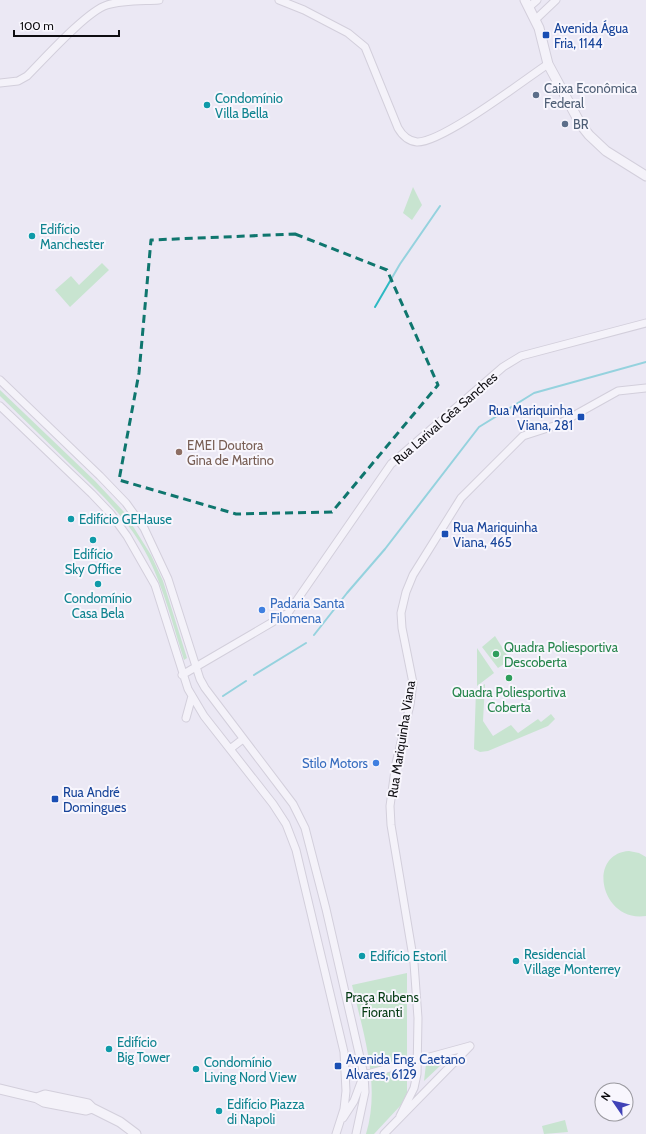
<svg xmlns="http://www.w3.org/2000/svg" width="646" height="1134" font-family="Cabin,sans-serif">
  <rect width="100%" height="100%" fill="#ebe8f4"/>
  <!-- green -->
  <path fill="#9ee0a5" d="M413,187L422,205L412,220L403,213Z
    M102,263L109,270L70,307L55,290L71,276L79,285Z
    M0,390L95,481L124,512L151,555L163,581L187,658L184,660C173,625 164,589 148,557C129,520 100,492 70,464C47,441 23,419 0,396Z
    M495,636L510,660L498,668L482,647Z
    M477,648L494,673L477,686Z
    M485,684L483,721L493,736L511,725L518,733L538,719L541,722L551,714L555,719L548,726L488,751L480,752L474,749L476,690Z
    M629,851L639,853L646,857V916C601,923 586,854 629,851Z
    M407,973V1093L401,1105L374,1134H366C381,1085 363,1032 352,985Z
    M437,1060L441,1062V1065L424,1081L426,1064Z
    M565,1120L568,1132L544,1134L542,1126Z"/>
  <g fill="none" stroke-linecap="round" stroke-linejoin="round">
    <!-- stream -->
    <path stroke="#2db9c3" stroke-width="2" d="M375,307L400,264L440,206
      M314,635L347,593L385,549L479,427L534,393L646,362
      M254,675L306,643
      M223,696L246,681"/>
    <!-- minor casing -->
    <g stroke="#b5b1bd" stroke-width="9">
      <path id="minor" d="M279,0L304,10L348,33L365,47L398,128C402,135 408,141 417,142C442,143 524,80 548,64
        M529,7L537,0
        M536,19L556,0
        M0,83L18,81L27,76C44,59 87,11 107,5C123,0 142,1 159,0
        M0,380L100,476L126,503L144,528L168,579L200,679L205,688L293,804L305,828L326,909L364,1075L365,1092L356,1134
        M0,406L92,494L111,514L127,536L155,585L188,689L204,716L273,804L286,824L296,850L344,1052L346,1091L344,1109L336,1134
        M182,675L288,613L391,464L503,367L521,356L646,323
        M186,718L192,696
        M230,749L243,739
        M364,1075L470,1046
        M400,1116L414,1088L417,1074L418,1018L414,963L391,825L390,806L396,763L410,705L413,683L402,628L401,613L406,592L413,575L461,498L523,436L557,425L618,391L646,388
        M343,1118L354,1101L363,1077
        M384,1134L470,1046"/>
    </g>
    <!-- major casing -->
    <g stroke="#b5b1bd" stroke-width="11">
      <path id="major" d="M525,0L539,28L548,64L581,125L589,135L606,151L646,176
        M0,1089L37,1098L44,1102L86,1110L92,1108
        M37,1098L45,1095L88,1104L92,1108L120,1122L136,1134"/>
    </g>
    <!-- minor -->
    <use href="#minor" stroke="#fff" stroke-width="7"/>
    <!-- major -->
    <use href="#major" stroke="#fff" stroke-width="9"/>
  </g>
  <!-- marked area -->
  <path d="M0 0H646V1134H0ZM295,234L387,270L438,385L332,512L236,514L119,480L139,373L151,240Z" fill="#ebe8f4" fill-opacity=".55" fill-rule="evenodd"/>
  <path fill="none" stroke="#0f766e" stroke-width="3" stroke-dasharray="8 5" stroke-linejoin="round" d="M295,234L387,270L438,385L332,512L236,514L119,480L139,373L151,240Z"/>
  <!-- markers -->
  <g fill="#1a4fb4" stroke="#f8f6fd" stroke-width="1.5">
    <rect x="542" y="31" width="8" height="8" rx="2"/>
    <rect x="577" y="413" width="8" height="8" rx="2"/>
    <rect x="441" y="530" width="8" height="8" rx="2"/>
    <rect x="51" y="795" width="8" height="8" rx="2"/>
    <rect x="334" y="1062" width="8" height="8" rx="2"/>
  </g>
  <g fill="#5c6f8a" stroke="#f8f6fd" stroke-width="1.5">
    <circle cx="536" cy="95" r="4"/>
    <circle cx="565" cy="124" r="4"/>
  </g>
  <g fill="#0f9aa8" stroke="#f8f6fd" stroke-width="1.5">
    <circle cx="207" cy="105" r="4"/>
    <circle cx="32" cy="236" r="4"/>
    <circle cx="71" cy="519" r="4"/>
    <circle cx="93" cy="540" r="4"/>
    <circle cx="98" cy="584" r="4"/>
    <circle cx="362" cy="956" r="4"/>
    <circle cx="516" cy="961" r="4"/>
    <circle cx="109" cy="1049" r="4"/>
    <circle cx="196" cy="1069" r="4"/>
    <circle cx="219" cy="1111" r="4"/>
  </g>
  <circle fill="#8d6e63" stroke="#f8f6fd" stroke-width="1.5" cx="179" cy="452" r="4"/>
  <g fill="#3f7fe0" stroke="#f8f6fd" stroke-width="1.5">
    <circle cx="262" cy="610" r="4"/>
    <circle cx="376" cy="763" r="4"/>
  </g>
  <g fill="#2e9e5b" stroke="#f8f6fd" stroke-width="1.5">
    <circle cx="496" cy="654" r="4"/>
    <circle cx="509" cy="678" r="4"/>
  </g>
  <g text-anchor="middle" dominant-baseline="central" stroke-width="4" stroke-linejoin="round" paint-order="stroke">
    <!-- transit labels -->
    <g font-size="13" fill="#164399" stroke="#f8f6fd" text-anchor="start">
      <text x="554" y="28">Avenida Água<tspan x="554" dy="15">Fria, 1144</tspan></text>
      <text x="573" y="410" text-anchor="end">Rua Mariquinha<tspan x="573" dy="15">Viana, 281</tspan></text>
      <text x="453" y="527">Rua Mariquinha<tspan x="453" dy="15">Viana, 465</tspan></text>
      <text x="63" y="792">Rua André<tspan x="63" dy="15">Domingues</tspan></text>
      <text x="346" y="1059">Avenida Eng. Caetano<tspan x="346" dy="15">Alvares, 6129</tspan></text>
    </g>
    <!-- service labels -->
    <g font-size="13" fill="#4e5e75" stroke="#f8f6fd" text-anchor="start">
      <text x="544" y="88">Caixa Econômica<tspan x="544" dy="15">Federal</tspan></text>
      <text x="573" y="124">BR</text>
    </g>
    <!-- culture labels -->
    <g font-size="13" fill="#0d838f" stroke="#f8f6fd" text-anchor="start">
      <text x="215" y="98">Condomínio<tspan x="215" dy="15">Villa Bella</tspan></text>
      <text x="40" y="229">Edifício<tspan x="40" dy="15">Manchester</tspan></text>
      <text x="79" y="519">Edifício GEHause</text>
      <text x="93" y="554" text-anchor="middle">Edifício<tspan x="93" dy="15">Sky Office</tspan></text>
      <text x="98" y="598" text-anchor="middle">Condomínio<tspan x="98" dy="15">Casa Bela</tspan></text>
      <text x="524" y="954">Residencial<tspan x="524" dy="15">Village Monterrey</tspan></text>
      <text x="370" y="956">Edifício Estoril</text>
      <text x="117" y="1042">Edifício<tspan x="117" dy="15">Big Tower</tspan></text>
      <text x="204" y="1062">Condomínio<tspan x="204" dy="15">Living Nord View</tspan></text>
      <text x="227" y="1104">Edifício Piazza<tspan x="227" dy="15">di Napoli</tspan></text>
    </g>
    <!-- street labels -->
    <g font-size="13" fill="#0e0d11" stroke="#f8f6fd">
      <text transform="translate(445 418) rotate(-41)">Rua Larival Gêa Sanches</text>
      <text transform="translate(401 739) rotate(-81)">Rua Mariquinha Viana</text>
    </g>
    <!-- education labels -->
    <g font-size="13" fill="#785e54" stroke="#f8f6fd" text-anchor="start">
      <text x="187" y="445">EMEI Doutora<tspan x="187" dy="15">Gina de Martino</tspan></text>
    </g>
    <!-- shop labels -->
    <g font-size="13" fill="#366cbe" stroke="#f8f6fd" text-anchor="start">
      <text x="270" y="603">Padaria Santa<tspan x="270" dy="15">Filomena</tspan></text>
      <text x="368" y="763" text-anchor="end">Stilo Motors</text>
    </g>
    <!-- leisure labels -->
    <g font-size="13" fill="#27864d" stroke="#f8f6fd" text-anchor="start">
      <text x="504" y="647">Quadra Poliesportiva<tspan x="504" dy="15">Descoberta</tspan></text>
      <text x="509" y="692" text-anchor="middle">Quadra Poliesportiva<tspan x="509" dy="15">Coberta</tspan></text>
    </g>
    <!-- park labels -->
    <g font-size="13" fill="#043b13" stroke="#f8f6fd">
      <text x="382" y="997">Praça Rubens<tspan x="382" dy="15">Fioranti</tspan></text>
    </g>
  </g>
  <!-- north arrow -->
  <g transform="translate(614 1102) rotate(304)"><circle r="19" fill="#f8f6fd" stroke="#9a999f"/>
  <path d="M0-3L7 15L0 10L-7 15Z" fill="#4042b7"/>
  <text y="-6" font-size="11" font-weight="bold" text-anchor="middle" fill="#0e0d11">N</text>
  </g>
  <!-- scale -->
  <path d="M14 30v6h105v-6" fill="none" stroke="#0e0d11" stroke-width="2"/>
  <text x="20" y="30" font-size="12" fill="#0e0d11" stroke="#f8f6fd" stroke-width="3" paint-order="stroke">100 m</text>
</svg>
